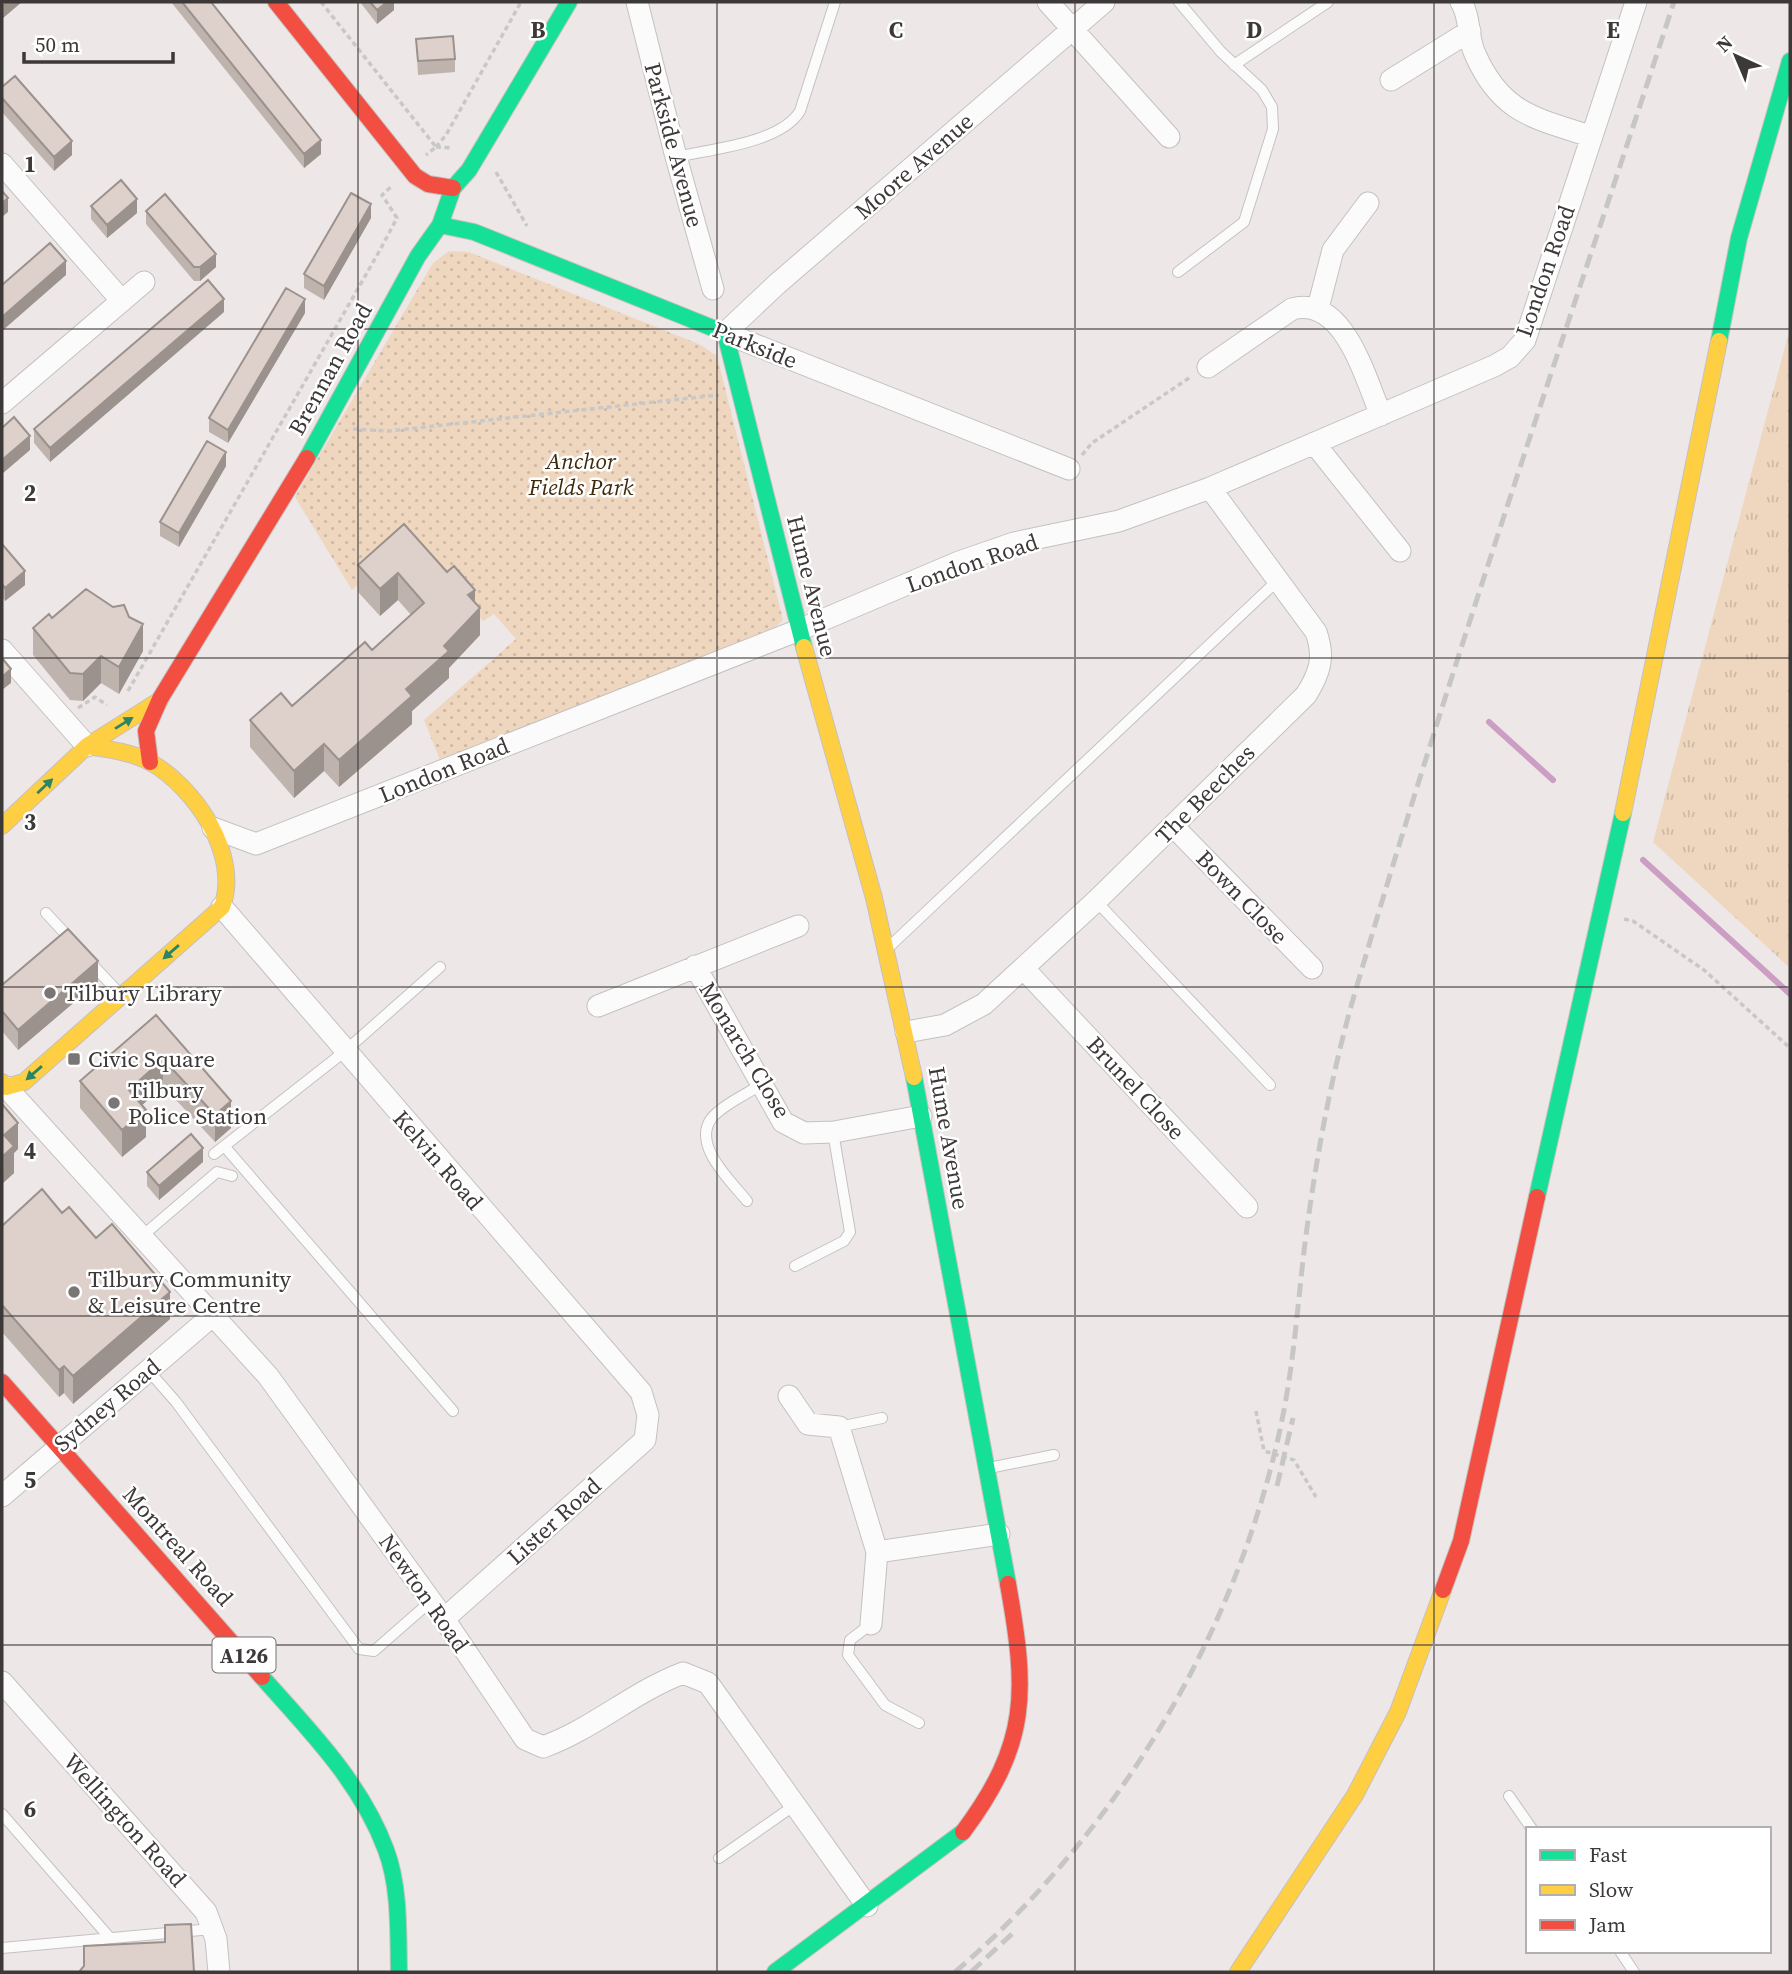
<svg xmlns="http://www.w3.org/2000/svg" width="1792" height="1974" font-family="'Source Serif 4',serif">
  <defs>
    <pattern id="grass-tufts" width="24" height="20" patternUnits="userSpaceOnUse" patternTransform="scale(1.75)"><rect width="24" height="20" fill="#efd7bf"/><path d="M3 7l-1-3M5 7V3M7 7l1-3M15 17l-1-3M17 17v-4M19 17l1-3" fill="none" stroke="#ceb9a5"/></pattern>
    <pattern id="park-dots" width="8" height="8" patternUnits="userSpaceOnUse" patternTransform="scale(1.75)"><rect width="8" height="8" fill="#efd7bf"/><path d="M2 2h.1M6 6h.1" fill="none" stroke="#ceb9a5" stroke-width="1.8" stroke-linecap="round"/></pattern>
  </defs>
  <rect width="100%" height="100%" fill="#ede7e7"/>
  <!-- grass -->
  <path fill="url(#grass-tufts)" d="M1790,328V968L1653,842Z"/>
  <!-- park -->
  <path fill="url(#park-dots)" d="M449,251L469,252L701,345L717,356L783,620L772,630L440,760L424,720L516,639L494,614L483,621L454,589L404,546L352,590L295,497L433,263Z"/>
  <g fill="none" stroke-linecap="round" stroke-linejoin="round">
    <!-- stream -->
    <path stroke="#cc9ec3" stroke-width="6" d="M1489,722L1553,780
      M1643,860L1790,994"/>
    <!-- lane casing -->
    <g stroke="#c5c1c1" stroke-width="12">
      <path id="lane" d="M1234,65L1328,2
        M676,157C711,149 781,143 800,111L835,2
        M1178,272L1244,222L1273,129L1272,107L1262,90L1221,52L1179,2
        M1096,901L1270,1085
        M46,913L73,942
        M890,946L1278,580
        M90,962L120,994
        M225,1147L453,1411
        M214,1154L344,1052L440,967
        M747,1201C732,1182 692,1146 711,1119C722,1105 747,1094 762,1084
        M141,1237L217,1172L232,1176
        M795,1266L844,1241L850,1232L833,1132
        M148,1370L176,1402L359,1649L374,1651L431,1601
        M839,1427L882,1418
        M989,1468L1054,1455
        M871,1624L850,1640L848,1655L885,1705L919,1723
        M1509,1796L1532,1829
        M2,1814L110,1938
        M719,1858L795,1805
        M2,1948L212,1929
        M1620,1951L1634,1972"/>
    </g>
    <!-- street casing -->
    <g stroke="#c5c1c1" stroke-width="23">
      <path id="street" d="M637,2L676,157L713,289
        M1048,2L1169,137
        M1461,2C1471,18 1467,37 1475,54C1501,113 1534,118 1590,136
        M1391,80L1470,31
        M2,164L122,301
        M1318,308L1333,250L1368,203
        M1208,367L1292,309C1344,295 1365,378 1381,415
        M2,403L144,282
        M1314,443L1400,551
        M1069,469L725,333L777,284L1104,2
        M2,650L87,746
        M1173,826L1312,968
        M213,828L256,844L799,630L959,562L1014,543L1119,521L1210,488L1494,366L1510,357L1525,340L1636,2
        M222,907L641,1392L648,1415L645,1440L444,1619
        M695,966L783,1122L804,1133L834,1132L921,1116
        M1024,969L1247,1207
        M598,1006L798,926
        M906,1032L945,1025L984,1004L1096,901L1306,695C1320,673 1325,657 1316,632L1210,488
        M6,1087L268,1376L444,1619L525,1739L543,1747C593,1729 633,1692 683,1673L708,1683L867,1906
        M789,1396L808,1424L839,1427L877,1552
        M2,1496L212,1316
        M871,1624L877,1552L999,1534
        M2,1682L206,1912L216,1939L219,1972"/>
    </g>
    <!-- fast casing -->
    <g stroke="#c5c1c1" stroke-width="18">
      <path id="fast" d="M440,225L474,232L725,333L804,647
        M1719,341L1739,238L1790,61
        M307,458L418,256L440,225L453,188L469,170L569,2
        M914,1077L1008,1584
        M1537,1197L1623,813
        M262,1677C309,1730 361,1782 386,1850C400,1887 398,1932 399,1972
        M775,1972L963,1832"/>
    </g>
    <!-- slow casing -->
    <g stroke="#c5c1c1" stroke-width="18">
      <path id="slow" d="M804,647L874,898L914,1077
        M1623,813L1719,341
        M2,826L87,746L160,700
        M2,1082L6,1087L24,1082L222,907C241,855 195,787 150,762C131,752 108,749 87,746
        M1238,1972L1355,1795L1398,1712L1443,1590"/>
    </g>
    <!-- jam casing -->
    <g stroke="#c5c1c1" stroke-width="18">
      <path id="jam" d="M276,2L415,176L428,184L453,188
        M150,762L146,731L160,699L307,458
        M2,1382L262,1677
        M1443,1590L1461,1541L1537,1197
        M963,1832C1030,1742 1027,1691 1008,1584"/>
    </g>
    <!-- path -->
    <path stroke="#c9c8c8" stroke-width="3.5" stroke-dasharray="5 3.5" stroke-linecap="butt" d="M321,2L436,147L426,155
      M436,147L446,135L521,2
      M436,147L453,148
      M496,172L527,226
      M353,429L389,431L718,395
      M1082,455L1092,443L1192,376
      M128,691L380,250L397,218L382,195L392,186
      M78,708L95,697L107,705
      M1624,919L1633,921L1704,970L1790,1048
      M1256,1411L1264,1451L1294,1460L1316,1497"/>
    <!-- lane -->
    <use href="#lane" stroke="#fcfbfb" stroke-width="10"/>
    <!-- street -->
    <use href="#street" stroke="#fcfbfb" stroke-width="21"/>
    <!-- fast -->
    <use href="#fast" stroke="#16e098" stroke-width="16"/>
    <!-- slow -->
    <use href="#slow" stroke="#ffcf43" stroke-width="16"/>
    <!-- jam -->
    <use href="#jam" stroke="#f24e42" stroke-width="16"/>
    <!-- rail -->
    <path stroke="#c7c6c6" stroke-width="5" stroke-dasharray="14 7" stroke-linecap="butt" d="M1277,1486L1293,1418
      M955,1972C1120,1831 1243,1623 1284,1410C1294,1357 1298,1304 1304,1251C1315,1163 1331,1074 1356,989C1453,657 1567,330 1674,2
      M971,1972L1012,1934"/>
  </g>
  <!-- wall -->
  <path fill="#bfb3ae" d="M171,2H211L321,154L304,168Z
    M360,2H394V10L377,24Z
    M416,39L455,59V72L418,75Z
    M2,87L72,155L54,171L2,112Z
    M91,206L137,213L107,238L91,219Z
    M146,211L216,267L200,281H194L146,224Z
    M371,218L324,300L304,288V274Z
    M224,312L50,462L34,443V429Z
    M305,313L228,443L209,432V418Z
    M226,466L179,547L160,536V522Z
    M404,524L475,603L480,635L449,668V678L412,711V724L339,787L324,771L294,798L250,747V720L292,706L372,650L411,615L398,600L380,616L358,592V565Z
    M2,544L25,585L5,601L2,597Z
    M52,618L143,651L119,694L101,683L83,701L70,700L33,655V628Z
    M98,982L18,1050L2,1031V985Z
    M156,1015L231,1128L215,1142L163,1086L142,1105L146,1137L122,1157L80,1108V1081Z
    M2,1104L18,1149L14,1153V1173L3,1183L2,1181Z
    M203,1162L159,1200L147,1186V1172Z
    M62,1213L96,1238L170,1319L73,1404L64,1393L59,1397L2,1332V1226Z"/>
  <!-- shaded-wall -->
  <path fill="#9b928d" d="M6,2H22L2,19V5Z
    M387,2H394V10L377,24V10Z
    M321,140V154L304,168V154Z
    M72,141V155L54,171V157Z
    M8,198V212L2,217V203Z
    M137,199V213L107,238V225Z
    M371,204V218L324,300V286Z
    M216,254V267L200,281V267Z
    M66,261V275L2,331V317Z
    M224,299V312L50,462V448Z
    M305,299V313L228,443V430Z
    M30,436V450L2,474V460Z
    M226,452V466L179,547V533Z
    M25,571V585L5,601V588Z
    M398,573V600L380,616V589Z
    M475,590V614L480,608V635L449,668V678L412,711V724L339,787V760L406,689L444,646L468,595Z
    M143,624V651L119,694V667Z
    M101,656V683L83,701V674Z
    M11,669V683L2,690V677Z
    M324,744V771L294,798V771Z
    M98,961V982L18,1050V1030Z
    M163,1059V1086L129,1117V1090Z
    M231,1101V1128L215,1142V1115Z
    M146,1110V1137L122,1157V1130Z
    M18,1123V1149L14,1153V1173L3,1183L4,1135Z
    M203,1148V1162L159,1200V1186Z
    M170,1292V1319L73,1404V1376Z
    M64,1366V1393L59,1397V1370Z"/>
  <!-- building -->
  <path fill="#ded0ca" stroke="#9b928d" stroke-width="2" d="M182,2H211L321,140L304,154Z
    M370,2H387L377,10Z
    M453,36L455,59L418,61L416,39Z
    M15,76L72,141L54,157L2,98V87Z
    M121,180L137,199L107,225L91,206Z
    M2,191L8,198L2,203Z
    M351,193L371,204L324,286L304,274Z
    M165,194L216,254L200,267H194L146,211Z
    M50,243L66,261L2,317V285Z
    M208,280L224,299L50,448L34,429Z
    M286,288L305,299L228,430L209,418Z
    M14,417L30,436L2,460V428Z
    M207,441L226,452L179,533L160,522Z
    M404,524L447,572L454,566L475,590L468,595L480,608L444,646L449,651L406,689L412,696L339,760L324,744L294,771L250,720L281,693L292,706L365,642L372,650L424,603L398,573L380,589L358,565Z
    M2,544L25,571L5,588L2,584Z
    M86,589L113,607L124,605L129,617L143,624L119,667L101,656L83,674L70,673L33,628L49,614L52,618Z
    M2,658L11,669L2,677Z
    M68,929L98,961L18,1030L2,1011V985Z
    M156,1015L231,1101L215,1115L163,1059L129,1090L146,1110L122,1130L80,1081Z
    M2,1104L18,1123L4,1135L14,1146L3,1156L2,1154Z
    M191,1134L203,1148L159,1186L147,1172Z
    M42,1189L62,1213L69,1207L96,1238L112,1224L170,1292L73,1376L64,1366L59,1370L2,1305V1226Z
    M191,1924L194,1972H79L84,1966V1946L165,1942V1925Z"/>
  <!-- one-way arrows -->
  <defs><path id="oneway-solid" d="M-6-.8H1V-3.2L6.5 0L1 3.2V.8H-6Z" transform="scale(1.75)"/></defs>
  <g fill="#2b8464">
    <use href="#oneway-solid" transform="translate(124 723) rotate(-32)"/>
    <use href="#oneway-solid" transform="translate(45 786) rotate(-43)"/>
    <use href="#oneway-solid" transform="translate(171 952) rotate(139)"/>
    <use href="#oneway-solid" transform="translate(34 1073) rotate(139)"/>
  </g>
  <!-- grid -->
  <path fill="none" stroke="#3d3939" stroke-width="2" stroke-opacity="0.55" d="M358,2V1972M717,2V1972M1075,2V1972M1434,2V1972M2,329H1790M2,658H1790M2,987H1790M2,1316H1790M2,1645H1790"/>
  <!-- markers -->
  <g fill="#7b7676" stroke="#fff" stroke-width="2.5">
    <circle cx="50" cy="993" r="7"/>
    <rect x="67" y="1052" width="14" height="14" rx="3.5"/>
    <circle cx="114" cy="1103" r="7"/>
    <circle cx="74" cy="1292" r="7"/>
  </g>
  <g text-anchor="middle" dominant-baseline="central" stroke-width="5" stroke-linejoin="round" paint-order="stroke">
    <!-- shield labels -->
    <rect fill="#fff" stroke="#777474" stroke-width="2" x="212.5" y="1637.5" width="63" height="35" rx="5"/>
    <g font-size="21" font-weight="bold" fill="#3d3939">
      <text x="244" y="1655">A126</text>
    </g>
    <!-- street labels -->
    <g font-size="23" fill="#3d3939" stroke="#fff">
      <text transform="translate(674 145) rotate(75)">Parkside Avenue</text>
      <text transform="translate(914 166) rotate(-41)">Moore Avenue</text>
      <text transform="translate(1545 271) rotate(-71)">London Road</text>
      <text transform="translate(755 345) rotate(22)">Parkside</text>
      <text transform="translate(330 369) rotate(-61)">Brennan Road</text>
      <text transform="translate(972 563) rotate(-19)">London Road</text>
      <text transform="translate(812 586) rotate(76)">Hume Avenue</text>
      <text transform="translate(444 770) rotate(-22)">London Road</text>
      <text transform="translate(1205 794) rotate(-45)">The Beeches</text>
      <text transform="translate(1242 897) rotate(46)">Bown Close</text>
      <text transform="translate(745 1050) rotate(59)">Monarch Close</text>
      <text transform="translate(1136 1088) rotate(47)">Brunel Close</text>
      <text transform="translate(949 1138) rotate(80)">Hume Avenue</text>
      <text transform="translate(438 1160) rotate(49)">Kelvin Road</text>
      <text transform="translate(107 1405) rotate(-40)">Sydney Road</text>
      <text transform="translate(554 1521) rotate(-42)">Lister Road</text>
      <text transform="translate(178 1546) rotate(48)">Montreal Road</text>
      <text transform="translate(424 1593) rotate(55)">Newton Road</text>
      <text transform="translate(125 1820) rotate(48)">Wellington Road</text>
    </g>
    <!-- park labels -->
    <g font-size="23" font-style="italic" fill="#3f290b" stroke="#fff">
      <text x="581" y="461">Anchor<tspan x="581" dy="26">Fields Park</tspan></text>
    </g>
    <!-- poi labels -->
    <g font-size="23" fill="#3d3939" stroke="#fff" text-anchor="start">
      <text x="64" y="993">Tilbury Library</text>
      <text x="88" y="1059">Civic Square</text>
      <text x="128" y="1090">Tilbury<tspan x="128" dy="26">Police Station</tspan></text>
      <text x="88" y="1279">Tilbury Community<tspan x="88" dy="26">&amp; Leisure Centre</tspan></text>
    </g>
  </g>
  <g font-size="23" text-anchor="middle" font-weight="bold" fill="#3d3939" stroke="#fff" stroke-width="5" stroke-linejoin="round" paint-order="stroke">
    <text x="538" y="38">B</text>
    <text x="896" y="38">C</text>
    <text x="1254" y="38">D</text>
    <text x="1613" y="38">E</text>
    <text x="30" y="172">1</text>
    <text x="30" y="501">2</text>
    <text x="30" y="830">3</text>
    <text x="30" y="1159">4</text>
    <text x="30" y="1488">5</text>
    <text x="30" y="1817">6</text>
  </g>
  <!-- border -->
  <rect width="1792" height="1974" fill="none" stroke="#3d3939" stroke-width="7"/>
  <!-- legend -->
  <rect x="1526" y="1827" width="245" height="126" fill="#ffffff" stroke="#b1b0b0" stroke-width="2"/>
  <rect x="1540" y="1850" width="35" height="10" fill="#16e098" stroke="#b1b0b0" stroke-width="2"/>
  <text x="1589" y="1862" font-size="21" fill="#3d3939">Fast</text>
  <rect x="1540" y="1885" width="35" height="10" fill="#ffcf43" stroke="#b1b0b0" stroke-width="2"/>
  <text x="1589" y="1897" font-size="21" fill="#3d3939">Slow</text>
  <rect x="1540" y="1920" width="35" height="10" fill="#f24e42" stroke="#b1b0b0" stroke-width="2"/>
  <text x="1589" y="1932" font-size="21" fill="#3d3939">Jam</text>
  <!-- north arrow -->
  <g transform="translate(1736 56) rotate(316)" stroke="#ffffff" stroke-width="5" paint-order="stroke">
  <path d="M0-5L12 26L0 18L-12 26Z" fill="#3d3939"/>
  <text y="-10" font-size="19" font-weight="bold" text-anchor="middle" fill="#3d3939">N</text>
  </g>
  <!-- scale -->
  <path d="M24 52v10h149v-10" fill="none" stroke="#3d3939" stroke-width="3.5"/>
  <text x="35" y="52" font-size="21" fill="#3d3939" stroke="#ffffff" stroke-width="5" paint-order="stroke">50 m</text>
</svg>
